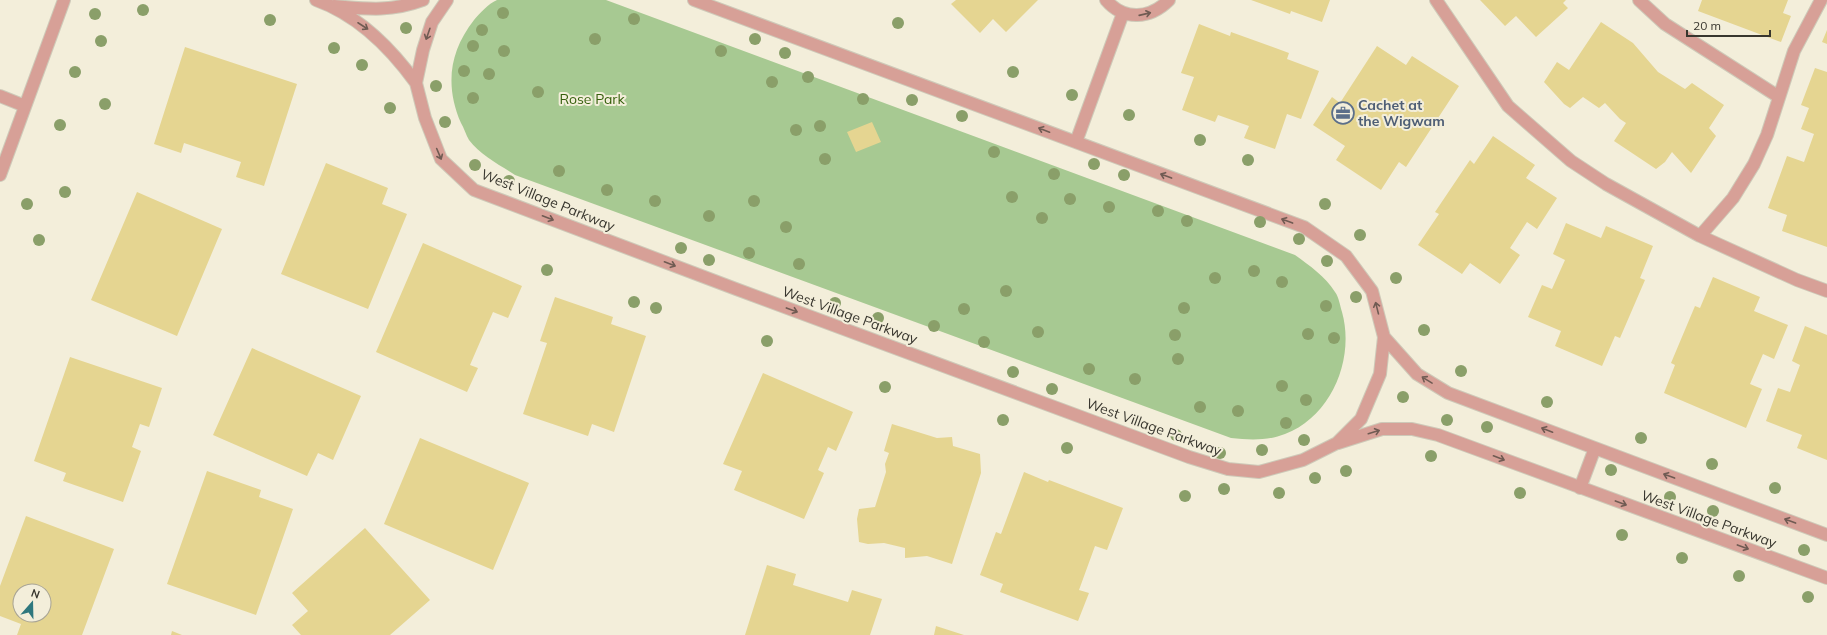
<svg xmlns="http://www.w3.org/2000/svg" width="1827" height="635" font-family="Mulish,sans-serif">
  <rect width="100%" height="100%" fill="#f3eeda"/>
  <!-- green -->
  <path fill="#a7c992" d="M497,0H606L1295,255C1310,266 1325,276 1335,292C1339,297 1340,306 1342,312C1355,358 1332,416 1285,434C1267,441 1249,440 1231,438L515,175C500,165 480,155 469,140C466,135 464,128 461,123C445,86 449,52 474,20C480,13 488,4 497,0Z"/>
  <!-- building -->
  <path fill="#e5d591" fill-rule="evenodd" d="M956,0H1038L1006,32L993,19L980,33L951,4Z
    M1251,0H1330L1322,22L1291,11L1290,14Z
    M1480,0H1566L1563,3L1568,8L1536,37L1516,16L1505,26Z
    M1702,0H1788L1783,13L1791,16L1781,42L1698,11Z
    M1601,22L1633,43L1658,72L1685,89L1692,83L1724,105L1709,128L1716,136L1691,173L1672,152L1665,162L1656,169L1614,141L1626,123L1620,119L1605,103L1599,108L1583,97L1570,108L1564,104L1544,82L1557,62L1569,70Z
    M1199,24L1230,36L1231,32L1289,53L1287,59L1319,71L1301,119L1287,114L1275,149L1244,138L1249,126L1218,115L1215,122L1182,110L1194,77L1181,73Z
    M1827,30V44L1822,42Z
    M1377,46L1406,65L1412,56L1459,86L1406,167L1399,162L1381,190L1336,160L1345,146L1313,125L1332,97L1340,103Z
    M185,47L297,84L264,186L236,177L241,162L184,143L181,153L154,144Z
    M1815,68L1827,72V247L1782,231L1787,215L1768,208L1787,156L1804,162L1814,134L1801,129L1809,108L1801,105Z
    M872,122L881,142L856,152L847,132Z
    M1493,136L1535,165L1526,178L1557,198L1537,229L1527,222L1510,248L1520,255L1500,284L1470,263L1462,274L1418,245L1439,214L1435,212L1470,160L1474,164Z
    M326,163L388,188L382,204L407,214L368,309L281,274Z
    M137,192L222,229L177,336L91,300Z
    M1566,223L1601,238L1606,226L1653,246L1640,278L1645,280L1620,338L1615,336L1602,366L1555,346L1561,331L1528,317L1542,285L1552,289L1565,260L1553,254Z
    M423,243L522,286L508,318L493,312L470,365L478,368L467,392L376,352Z
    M1713,277L1760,297L1754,311L1788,325L1774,359L1763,354L1750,384L1762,389L1746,428L1664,393L1675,365L1671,363L1695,306L1700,308Z
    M555,297L613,317L611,324L646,336L614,432L592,424L588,436L523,414L547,343L540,341Z
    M1805,326L1827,335V460L1797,448L1802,435L1766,421L1778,388L1790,392L1800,365L1792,361Z
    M252,348L361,396L333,460L318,453L307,476L213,435Z
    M70,357L162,388L149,427L140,424L132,447L141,451L123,502L63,481L66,473L34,461Z
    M763,373L853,412L836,451L828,447L818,470L824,473L804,519L734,490L742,471L723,464Z
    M892,424L937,438L952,437L953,446L980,454L981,473L952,564L927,556L905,558V548L884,543L868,544L859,542L857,519L859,509L875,507L886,472L885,464L889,453L884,451Z
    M420,438L529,483L493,570L384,524Z
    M207,471L261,490L259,497L293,509L256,615L167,584Z
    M1024,472L1048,482L1049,480L1123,508L1107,550L1095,546L1079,590L1089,593L1078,621L1000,592L1003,584L980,575L996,532L1001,534Z
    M26,516L114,549L82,635H17L21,624L0,616V586ZM20,591H44V615H20Z
    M365,528L430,600L390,635H301L292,625L308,611L292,593Z
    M767,565L796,574L793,585L848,602L852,590L882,599L870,635H745Z
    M936,626L964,635H934Z
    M172,631L182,635H171Z"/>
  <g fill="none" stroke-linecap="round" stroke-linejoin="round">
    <!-- minor casing -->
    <g stroke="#cec9b8" stroke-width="14">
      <path id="minor" d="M316,0C358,15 390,47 416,83
        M447,0L432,22L423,50L416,83L425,118L441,159L474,190L736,289L1189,457L1228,469L1259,472L1303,460L1337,443L1361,419L1380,374L1384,337L1372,291L1346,256L1304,227L694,0
        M1106,0C1124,21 1150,19 1169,0
        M1436,0L1508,106L1571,161L1606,184L1700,236L1797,280L1827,291
        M1639,0L1665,24L1779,97
        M334,6C367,9 391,12 423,0
        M0,96L25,106
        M1076,142L1123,13
        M0,175L64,0
        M1700,236L1733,198L1754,164L1767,135L1794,51L1821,0
        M1384,337L1417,374L1448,393L1827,535
        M1338,443L1382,429H1412L1438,435L1827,578
        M1580,488L1595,448"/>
    </g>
    <!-- minor -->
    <use href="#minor" stroke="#d7a097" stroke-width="12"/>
  </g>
  <!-- trees -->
  <g fill="#8a9f69">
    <circle cx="143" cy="10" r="6"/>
    <circle cx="503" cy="13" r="6"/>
    <circle cx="95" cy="14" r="6"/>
    <circle cx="634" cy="19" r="6"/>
    <circle cx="270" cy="20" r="6"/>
    <circle cx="898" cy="23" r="6"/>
    <circle cx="406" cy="28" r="6"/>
    <circle cx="482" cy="30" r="6"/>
    <circle cx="595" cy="39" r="6"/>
    <circle cx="755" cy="39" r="6"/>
    <circle cx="101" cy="41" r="6"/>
    <circle cx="473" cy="46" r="6"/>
    <circle cx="334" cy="48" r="6"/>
    <circle cx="504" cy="51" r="6"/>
    <circle cx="721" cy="51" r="6"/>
    <circle cx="785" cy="53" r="6"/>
    <circle cx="362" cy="65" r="6"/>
    <circle cx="464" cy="71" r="6"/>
    <circle cx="75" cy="72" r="6"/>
    <circle cx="1013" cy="72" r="6"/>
    <circle cx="489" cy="74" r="6"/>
    <circle cx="808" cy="77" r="6"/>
    <circle cx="772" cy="82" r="6"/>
    <circle cx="436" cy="86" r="6"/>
    <circle cx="538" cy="92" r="6"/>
    <circle cx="1072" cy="95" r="6"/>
    <circle cx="473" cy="98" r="6"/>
    <circle cx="863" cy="99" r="6"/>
    <circle cx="912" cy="100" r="6"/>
    <circle cx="105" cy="104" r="6"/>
    <circle cx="390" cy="108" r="6"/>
    <circle cx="1129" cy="115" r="6"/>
    <circle cx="962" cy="116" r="6"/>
    <circle cx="445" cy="122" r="6"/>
    <circle cx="60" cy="125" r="6"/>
    <circle cx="820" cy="126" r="6"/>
    <circle cx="796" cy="130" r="6"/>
    <circle cx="1200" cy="140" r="6"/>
    <circle cx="994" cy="152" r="6"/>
    <circle cx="825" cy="159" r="6"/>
    <circle cx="1248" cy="160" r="6"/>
    <circle cx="1094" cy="164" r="6"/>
    <circle cx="475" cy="165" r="6"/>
    <circle cx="559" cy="171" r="6"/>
    <circle cx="1054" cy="174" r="6"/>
    <circle cx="1124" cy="175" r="6"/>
    <circle cx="509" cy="181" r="6"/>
    <circle cx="607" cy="190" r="6"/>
    <circle cx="65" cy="192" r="6"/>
    <circle cx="1012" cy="197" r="6"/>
    <circle cx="1070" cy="199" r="6"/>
    <circle cx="655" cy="201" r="6"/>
    <circle cx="754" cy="201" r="6"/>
    <circle cx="27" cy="204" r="6"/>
    <circle cx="1325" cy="204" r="6"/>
    <circle cx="1109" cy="207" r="6"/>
    <circle cx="1158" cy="211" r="6"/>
    <circle cx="709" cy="216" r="6"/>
    <circle cx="1042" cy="218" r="6"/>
    <circle cx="1187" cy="221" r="6"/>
    <circle cx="1260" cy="222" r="6"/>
    <circle cx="786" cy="227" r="6"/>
    <circle cx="1360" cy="235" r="6"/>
    <circle cx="1299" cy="239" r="6"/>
    <circle cx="39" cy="240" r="6"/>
    <circle cx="681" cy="248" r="6"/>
    <circle cx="749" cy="253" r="6"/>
    <circle cx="709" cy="260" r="6"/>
    <circle cx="1327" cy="261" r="6"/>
    <circle cx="799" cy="264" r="6"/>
    <circle cx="547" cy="270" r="6"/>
    <circle cx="1254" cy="271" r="6"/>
    <circle cx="1215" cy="278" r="6"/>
    <circle cx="1396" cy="278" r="6"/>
    <circle cx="1282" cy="282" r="6"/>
    <circle cx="1006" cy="291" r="6"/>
    <circle cx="1356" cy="297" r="6"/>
    <circle cx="634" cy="302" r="6"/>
    <circle cx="835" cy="303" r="6"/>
    <circle cx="1326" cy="306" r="6"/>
    <circle cx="656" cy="308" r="6"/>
    <circle cx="1184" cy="308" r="6"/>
    <circle cx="964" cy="309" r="6"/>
    <circle cx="878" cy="318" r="6"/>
    <circle cx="934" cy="326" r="6"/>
    <circle cx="1424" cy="330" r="6"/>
    <circle cx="1038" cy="332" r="6"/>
    <circle cx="1308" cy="334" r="6"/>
    <circle cx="1175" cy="335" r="6"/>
    <circle cx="1334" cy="338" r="6"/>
    <circle cx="767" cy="341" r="6"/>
    <circle cx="984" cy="342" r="6"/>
    <circle cx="1178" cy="359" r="6"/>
    <circle cx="1089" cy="369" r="6"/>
    <circle cx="1461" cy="371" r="6"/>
    <circle cx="1013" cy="372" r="6"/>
    <circle cx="1135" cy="379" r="6"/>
    <circle cx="1282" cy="386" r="6"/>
    <circle cx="885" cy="387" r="6"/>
    <circle cx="1052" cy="389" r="6"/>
    <circle cx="1403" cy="397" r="6"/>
    <circle cx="1306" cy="400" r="6"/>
    <circle cx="1547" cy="402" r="6"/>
    <circle cx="1200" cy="407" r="6"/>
    <circle cx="1238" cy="411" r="6"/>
    <circle cx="1003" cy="420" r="6"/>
    <circle cx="1447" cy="420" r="6"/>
    <circle cx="1286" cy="423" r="6"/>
    <circle cx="1487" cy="427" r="6"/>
    <circle cx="1176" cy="435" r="6"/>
    <circle cx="1641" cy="438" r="6"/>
    <circle cx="1304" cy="440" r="6"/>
    <circle cx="1067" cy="448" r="6"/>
    <circle cx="1262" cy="450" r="6"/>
    <circle cx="1220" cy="453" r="6"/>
    <circle cx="1431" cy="456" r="6"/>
    <circle cx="1712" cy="464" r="6"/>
    <circle cx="1611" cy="470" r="6"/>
    <circle cx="1346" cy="471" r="6"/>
    <circle cx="1315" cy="478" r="6"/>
    <circle cx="1775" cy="488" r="6"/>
    <circle cx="1224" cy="489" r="6"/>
    <circle cx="1279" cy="493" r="6"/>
    <circle cx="1520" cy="493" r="6"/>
    <circle cx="1185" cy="496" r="6"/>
    <circle cx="1670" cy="497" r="6"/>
    <circle cx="1713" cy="511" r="6"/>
    <circle cx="1622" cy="535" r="6"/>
    <circle cx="1804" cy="550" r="6"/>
    <circle cx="1682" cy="558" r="6"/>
    <circle cx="1739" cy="576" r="6"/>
    <circle cx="1808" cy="597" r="6"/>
  </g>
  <!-- one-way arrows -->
  <defs><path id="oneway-shaft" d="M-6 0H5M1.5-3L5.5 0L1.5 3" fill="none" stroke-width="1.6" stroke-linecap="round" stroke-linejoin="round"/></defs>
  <g stroke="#705b53">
    <use href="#oneway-shaft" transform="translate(1145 14) rotate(-13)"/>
    <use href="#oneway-shaft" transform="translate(363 26) rotate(33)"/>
    <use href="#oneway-shaft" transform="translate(428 34) rotate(109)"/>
    <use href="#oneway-shaft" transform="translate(1044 130) rotate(-159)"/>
    <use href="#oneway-shaft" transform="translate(439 154) rotate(67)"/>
    <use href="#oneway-shaft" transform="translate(1166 176) rotate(-160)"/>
    <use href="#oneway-shaft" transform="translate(548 218) rotate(21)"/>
    <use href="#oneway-shaft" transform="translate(1287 221) rotate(-160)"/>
    <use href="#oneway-shaft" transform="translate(670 264) rotate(21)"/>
    <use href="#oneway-shaft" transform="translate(1377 308) rotate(-104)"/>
    <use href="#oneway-shaft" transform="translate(792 310) rotate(20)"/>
    <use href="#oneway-shaft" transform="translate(1427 380) rotate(-148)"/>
    <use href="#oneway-shaft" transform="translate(1547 430) rotate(-159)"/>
    <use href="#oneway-shaft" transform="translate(1374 432) rotate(-17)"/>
    <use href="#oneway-shaft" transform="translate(1499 458) rotate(21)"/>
    <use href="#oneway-shaft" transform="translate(1669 476) rotate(-160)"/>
    <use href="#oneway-shaft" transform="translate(1621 503) rotate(20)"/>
    <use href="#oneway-shaft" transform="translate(1790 521) rotate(-160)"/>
    <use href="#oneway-shaft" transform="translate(1743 547) rotate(20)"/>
  </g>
  <!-- icons -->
  <defs>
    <g id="office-ring" transform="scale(1.15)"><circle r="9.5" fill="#f3eeda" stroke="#5c6f8a" stroke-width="1.5"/><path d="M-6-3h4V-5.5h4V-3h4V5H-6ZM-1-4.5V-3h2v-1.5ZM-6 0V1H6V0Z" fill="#5c6f8a"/></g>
  </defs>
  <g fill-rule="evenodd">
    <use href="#office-ring" x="1343" y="113"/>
  </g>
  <g text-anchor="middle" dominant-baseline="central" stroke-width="4" stroke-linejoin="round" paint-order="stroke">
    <!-- park labels -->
    <g font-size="14" fill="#355f0c" stroke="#f3eeda">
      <text x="592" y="99">Rose Park</text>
    </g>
    <!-- service labels -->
    <g font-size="14" font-weight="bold" fill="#4e5e75" stroke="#f3eeda" text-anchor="start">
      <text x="1358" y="105">Cachet at<tspan x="1358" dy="16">the Wigwam</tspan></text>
    </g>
    <!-- street labels -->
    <g font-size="14" fill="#38362e" stroke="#f3eeda">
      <text transform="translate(548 200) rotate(22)">West Village Parkway</text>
      <text transform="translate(850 315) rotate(20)">West Village Parkway</text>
      <text transform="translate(1154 427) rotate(20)">West Village Parkway</text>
      <text transform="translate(1709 519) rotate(20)">West Village Parkway</text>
    </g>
  </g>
  <!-- north arrow -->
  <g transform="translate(32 603) rotate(20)"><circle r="19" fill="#f3eeda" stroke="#a8a495"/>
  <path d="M0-3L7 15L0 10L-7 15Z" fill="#2f787e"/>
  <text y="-6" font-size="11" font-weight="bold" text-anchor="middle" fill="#38362e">N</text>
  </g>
  <!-- scale -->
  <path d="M1687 30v6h83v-6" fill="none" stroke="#38362e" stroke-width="2"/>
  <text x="1693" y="30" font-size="12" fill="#38362e" stroke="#f3eeda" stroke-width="3" paint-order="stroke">20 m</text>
</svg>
